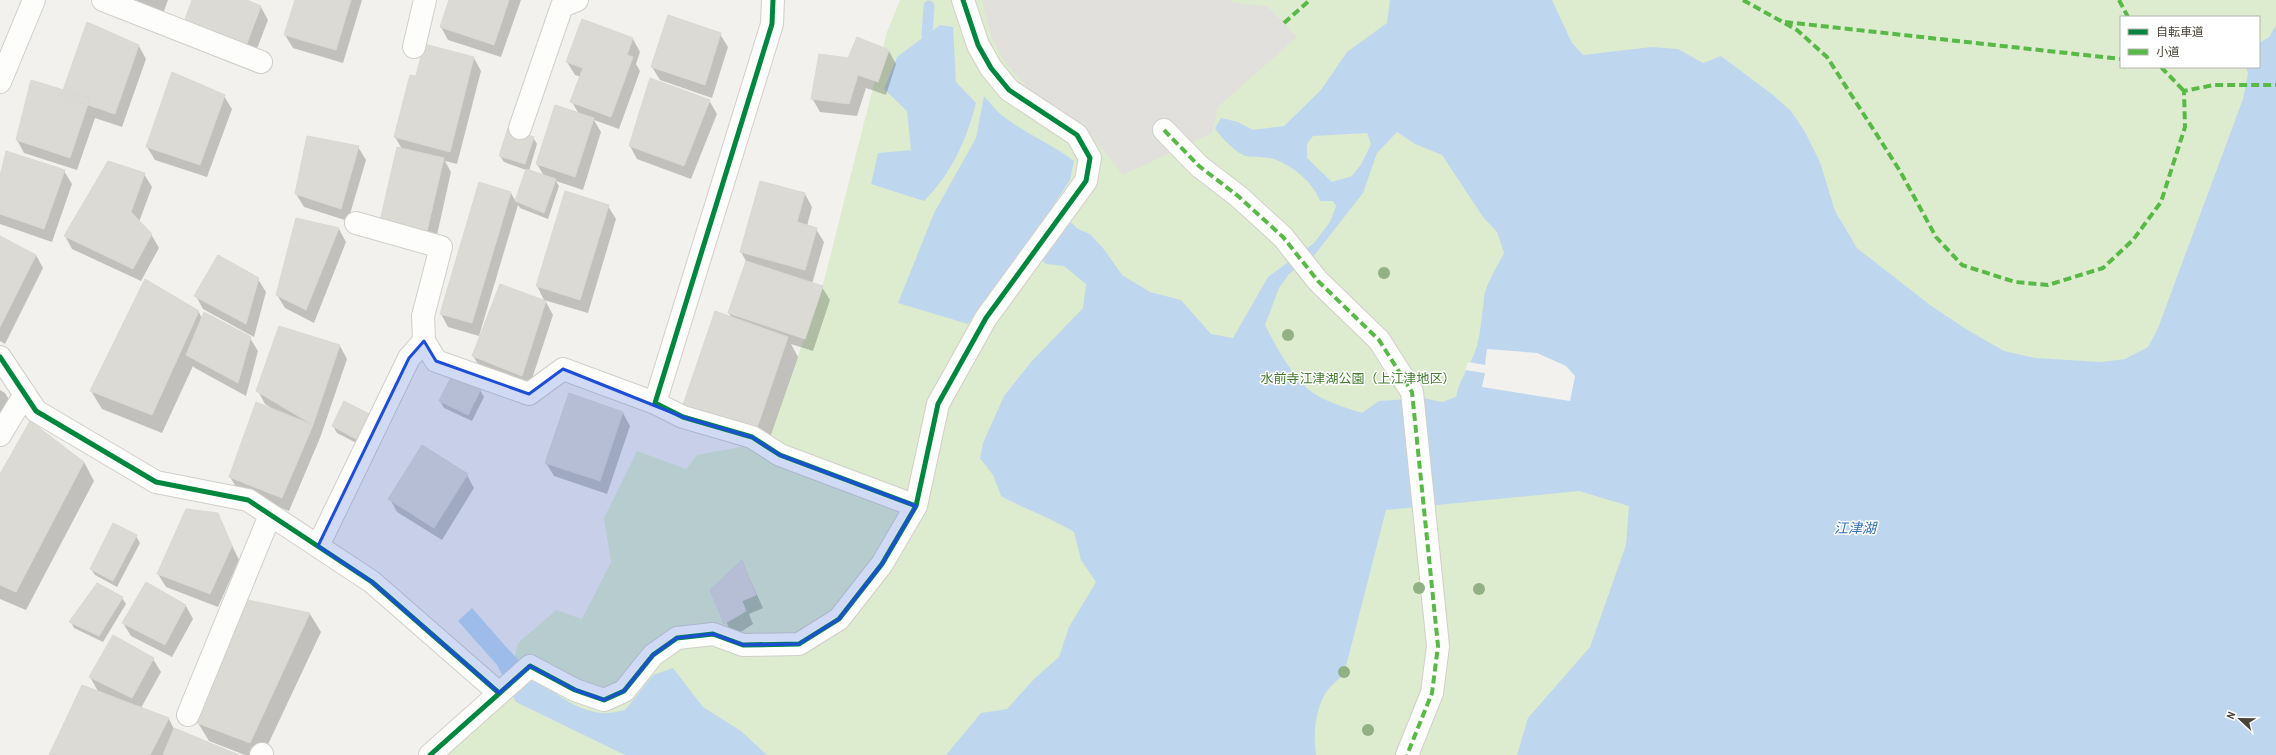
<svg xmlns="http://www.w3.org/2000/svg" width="2276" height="755" font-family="'Archivo Narrow','Noto Sans JP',sans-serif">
  <rect width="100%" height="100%" fill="#f2f1ed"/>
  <!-- green -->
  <path fill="#ddecce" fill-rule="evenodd" d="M900,0H2276V755H441L504,696L518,643L556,610L582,619L611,562L604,518L637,451L686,469L697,455L768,442L824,281L887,32ZM2121,17H2259V67H2121Z"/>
  <!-- parking -->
  <path fill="#e1e0dc" d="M982,0H1229L1236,3L1267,6L1297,37L1218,107L1212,133L1123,175L1092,136L1057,109L1035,96L1003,60L990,33Z"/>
  <!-- water -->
  <path fill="#bfd7ee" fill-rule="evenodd" d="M1390,0H1552L1572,43L1583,55L1651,47L1678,49L1703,63L1721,56L1773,95L1791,111L1805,132L1820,162L1835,211L1857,248L1930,305L1966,329L2004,351L2035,358L2102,362L2125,359L2148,347L2158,328L2243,99L2248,73L2246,67H2259V43L2269,37L2276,25V755H1517L1528,718L1590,647L1626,545L1629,506L1579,491L1386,510L1344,674C1338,680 1329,687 1325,694C1315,712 1313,735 1316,755H946L981,713L1007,709L1034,679L1059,657L1069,627L1096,582L1081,560L1074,532C1050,518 1025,509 1001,496L993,475L980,458L983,443L1004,396L1031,362L1083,308L1086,284L1064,266L1046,264L1026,244L968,324L898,303L934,213L976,138L984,96C990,102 996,111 1003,116C1026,134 1052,144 1074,161L1070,180L1053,206L1078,229L1090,234L1103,248L1122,275L1150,292L1181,300L1211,334L1233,338L1268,277L1314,243L1330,222L1336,206L1333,201H1320C1312,181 1294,167 1274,159C1265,156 1255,158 1246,156C1237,154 1219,136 1215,128L1221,118L1238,122L1253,130L1284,126L1321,90L1347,52L1387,23ZM1397,132L1415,144L1442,155L1483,217L1497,232L1504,253C1498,265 1485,286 1484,298C1482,314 1481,330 1477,346C1472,363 1458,381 1456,397L1442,402L1423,398L1379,401L1362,413C1344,407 1322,401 1308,389C1290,373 1276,346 1265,325L1279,288L1289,274L1313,257L1363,193L1377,153ZM1367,133L1371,144L1362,163L1352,176L1332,182L1307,158V144L1313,136Z
    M940,25L953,27L956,82L976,103C966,141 952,173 924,201L871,184L878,153L911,150L907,111L884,89L897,57Z
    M472,608C502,641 558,715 607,713C612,713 619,711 625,710L653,675L673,668L703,707L741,731L767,755H625L516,702L497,665L458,621Z"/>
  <!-- pier -->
  <path fill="#f2f1ed" d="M1487,349L1537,353L1566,366L1575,376L1570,401L1482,387L1485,373L1465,370L1468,362L1485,365Z"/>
  <!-- shadow -->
  <path fill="#0003" d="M128,0H168L163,14Z
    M193,0H248V1L261,7L268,20L253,59Z
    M296,0H362L343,63L293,48L285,35Z
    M450,0H521L501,57L448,40L441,27Z
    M720,34L728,47L712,98L660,80L652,67Z
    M633,39L640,52L636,64L640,71L619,129L594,120L601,132L583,190L556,181L559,186L548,219L520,208L518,205L479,336L448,327L441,314L511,193L516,202L526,170L504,162L500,156L533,137L537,144L529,171L544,176L537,164L579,114L572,102L581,77L575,75L567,62Z
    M139,46L146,59L122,127L95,118L77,170L24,153L17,140L64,91Z
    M889,51L896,64L886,95L866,88L857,116L820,112L812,98L849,59Z
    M474,58L481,71L457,164L445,161L451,172L435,244L389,234L402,149L395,137L416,77Z
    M224,96L232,109L207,177L155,160L147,147Z
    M709,100L717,114L691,179L637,159L630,146Z
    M358,147L366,160L348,221L304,207L296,194Z
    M64,171L72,184L52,242L0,224V180Z
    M144,174L152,187L139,222L151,234L159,248L141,281L72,249L65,236Z
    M761,182L805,194L812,207L807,226L816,229L824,242L812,284L822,287L830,300L813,351L791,344L798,357L766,449L684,405L732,319L729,313L746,261L741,252Z
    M565,193L608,206L616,219L588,313L544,300L537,286Z
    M296,219L339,229L346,242L314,323L285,308L277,295Z
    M0,237L36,255L43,268L5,344L0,341Z
    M258,279L266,292L254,337L203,309L196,296Z
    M145,280L199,312L202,319L250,338L258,351L246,396L195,368L193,366L162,433L102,409L91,391Z
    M501,285L546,302L553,315L529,388L481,369L473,356Z
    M340,346L347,359L320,438L289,511L238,490L230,477L270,407L265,404L258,391Z
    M0,390L5,393L13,406L0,425Z
    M480,390L484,397L472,421L444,408L440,401Z
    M345,402L362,446L337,433L333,426Z
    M623,413L630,426L607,494L554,476L546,463Z
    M84,462L94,481L26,610L0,599V477Z
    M467,475L474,488L442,540L397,512L390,499Z
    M217,514L239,560L218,607L166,587L158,574Z
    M136,536L140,543L117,587L95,575L91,569Z
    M742,562L763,608L749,614L753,624L733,637L712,590Z
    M147,583L186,606L193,619L172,657L131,636L123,623Z
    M122,598L126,604L103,642L74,628L71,622Z
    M248,602L310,614L321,632L263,755H245L209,741L198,723Z
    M153,659L161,672L141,708L169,719L174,729L236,755H50L99,693L90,677Z"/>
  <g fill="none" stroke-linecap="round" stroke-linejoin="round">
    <!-- stream -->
    <path stroke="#bfd7ee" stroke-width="11" d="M927,35L929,6"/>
  </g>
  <!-- building -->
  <path fill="#dcdad5" stroke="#dad8d3" d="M192,0H247L261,6L246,46L183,25Z
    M295,0H351L336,50L284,35Z
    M449,0H509L494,45L440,27Z
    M668,15L721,33L705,85L651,67Z
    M582,19L633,38L627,55L633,57L611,117L570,102L583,68L566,62Z
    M87,22L139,45L115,114L61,96Z
    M857,37L889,50L878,82L858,75L849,104L811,99L819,54L848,58Z
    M424,44L474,57L450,152L394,137L410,75L416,76Z
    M172,72L225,95L200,165L146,147Z
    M650,78L710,100L684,166L629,146Z
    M31,80L90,98L70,158L16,140Z
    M555,105L594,118L575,177L536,164Z
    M508,128L534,137L525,164L499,156Z
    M307,136L359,146L341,209L295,194Z
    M397,147L444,158L427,231L380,221Z
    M6,151L65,170L44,229L0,214V176Z
    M108,161L145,173L131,212L152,234L133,269L64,236Z
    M526,169L556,179L544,213L515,201Z
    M760,181L805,193L797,222L817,228L805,270L740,252Z
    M479,182L511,192L472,323L440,314Z
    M565,191L609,205L580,300L536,286Z
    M296,218L339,228L306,310L276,295Z
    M0,236L36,255L0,327Z
    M218,255L259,278L246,324L194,296Z
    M746,261L823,286L805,339L728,313Z
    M145,279L199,311L152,415L90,391Z
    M500,284L546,301L522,376L472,356Z
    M715,311L788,337L756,431L683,405Z
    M204,312L251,337L238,383L186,355Z
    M279,326L340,345L313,425L256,391Z
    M452,375L481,389L468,415L439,401Z
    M569,393L623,412L600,481L545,463Z
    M344,401L371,415L358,440L332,426Z
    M256,402L313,425L282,498L229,477Z
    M30,421L84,462L16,592L0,585V474Z
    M422,445L468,474L434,528L388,499Z
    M186,509L218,513L232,546L210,594L157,574Z
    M113,523L137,535L113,581L90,569Z
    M742,560L756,595L742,601L746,611L724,624L710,590Z
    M146,582L186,605L165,645L122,623Z
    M97,583L123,597L99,636L69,622Z
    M248,600L310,613L250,743L197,723Z
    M113,635L154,658L132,698L89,677Z
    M82,685L169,718L150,755H49Z
    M174,728L239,755H163Z"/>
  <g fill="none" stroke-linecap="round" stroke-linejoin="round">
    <!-- minor casing -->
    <g stroke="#d0cfca" stroke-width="24">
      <path id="minor" d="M103,0L261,62
        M773,0L772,24L655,403L683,417L752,437L780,455L916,506
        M414,47L425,0
        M0,82L34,0
        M520,128L562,6L577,0
        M1164,130L1199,166L1238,196L1283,237L1318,281L1379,340L1412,392L1438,646L1432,693L1407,755
        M356,223L441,247L423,316L424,341L436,361L529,394L563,369L655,403
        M0,357L36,411L156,482L248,500L372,582L499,693
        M0,435L25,394
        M318,546L409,358L424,341
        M188,715L270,515
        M261,755L262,754
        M430,755L530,666L575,690L604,700L624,691L653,655L677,638L713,634L743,645L799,644L839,619L882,564L916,506L938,404L986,318L1086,181L1090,158L1077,135L1009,90L991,68L978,45L963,0"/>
    </g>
    <!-- minor -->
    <use href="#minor" stroke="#fdfdfc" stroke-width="22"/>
    <!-- quiet -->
    <path stroke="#58b947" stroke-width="4" stroke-dasharray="8 4" stroke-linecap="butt" d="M1743,0L1797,30L1827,57L1900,171L1936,237L1962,265L2015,282L2048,285L2103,268L2133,240L2161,202L2185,127L2184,91L2214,85H2276
      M2119,0L2128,17
      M1785,22L2121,59
      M1284,23L1310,0
      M2161,67L2184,91
      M1164,130L1199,166L1238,196L1283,237L1318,281L1379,340L1412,392L1438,646L1432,693L1407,755"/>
    <!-- cycleway casing -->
    <g stroke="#fff" stroke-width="8">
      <path id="cycleway" d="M773,0L772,24L655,403L683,417L752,437L780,455L916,506
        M0,357L36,411L156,482L248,500L372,582L499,693
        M430,755L530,666L575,690L604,700L624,691L653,655L677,638L713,634L743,645L799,644L839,619L882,564L916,506L938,404L986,318L1086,181L1090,158L1077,135L1009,90L991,68L978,45L963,0"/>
    </g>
    <!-- cycleway -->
    <use href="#cycleway" stroke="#00873e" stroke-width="5"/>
  </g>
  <!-- trees -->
  <g fill="#91b083">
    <circle cx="1384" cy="273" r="6"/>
    <circle cx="1288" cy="335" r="6"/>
    <circle cx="1419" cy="588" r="6"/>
    <circle cx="1479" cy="589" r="6"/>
    <circle cx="1344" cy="672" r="6"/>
    <circle cx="1368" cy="730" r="6"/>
  </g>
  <!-- marked area -->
  <path fill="#1d4ed8" fill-opacity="0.2" stroke="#1d4ed8" stroke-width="3" stroke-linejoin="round" d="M424,341L436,361L529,394L563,369L683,417L752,437L780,455L916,506L882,564L839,619L799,644L743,645L713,634L677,638L653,655L624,691L604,700L575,690L530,666L499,693L372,582L318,546L409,358Z"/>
  <g text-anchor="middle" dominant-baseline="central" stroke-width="3" stroke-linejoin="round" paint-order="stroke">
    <!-- park labels -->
    <g font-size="13" fill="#427a2c" stroke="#fff">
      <text x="1358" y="378">水前寺江津湖公園（上江津地区）</text>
    </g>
    <!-- water labels -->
    <g font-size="14" font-style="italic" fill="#3371b3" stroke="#fff">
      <text x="1855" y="528">江津湖</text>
    </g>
  </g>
  <!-- legend -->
  <rect x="2120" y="16" width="140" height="52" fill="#ffffff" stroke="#b6b4af"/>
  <rect x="2128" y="29" width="20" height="6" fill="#00873e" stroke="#b6b4af"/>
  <text x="2156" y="36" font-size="12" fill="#494438">自転車道</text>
  <rect x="2128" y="49" width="20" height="6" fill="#58b947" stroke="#b6b4af"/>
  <text x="2156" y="56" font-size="12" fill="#494438">小道</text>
  <!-- north arrow -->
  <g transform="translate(2240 719) rotate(292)" stroke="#ffffff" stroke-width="3" paint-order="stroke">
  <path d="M0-3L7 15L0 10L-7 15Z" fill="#494438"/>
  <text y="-6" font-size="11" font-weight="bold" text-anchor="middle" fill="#494438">N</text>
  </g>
</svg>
